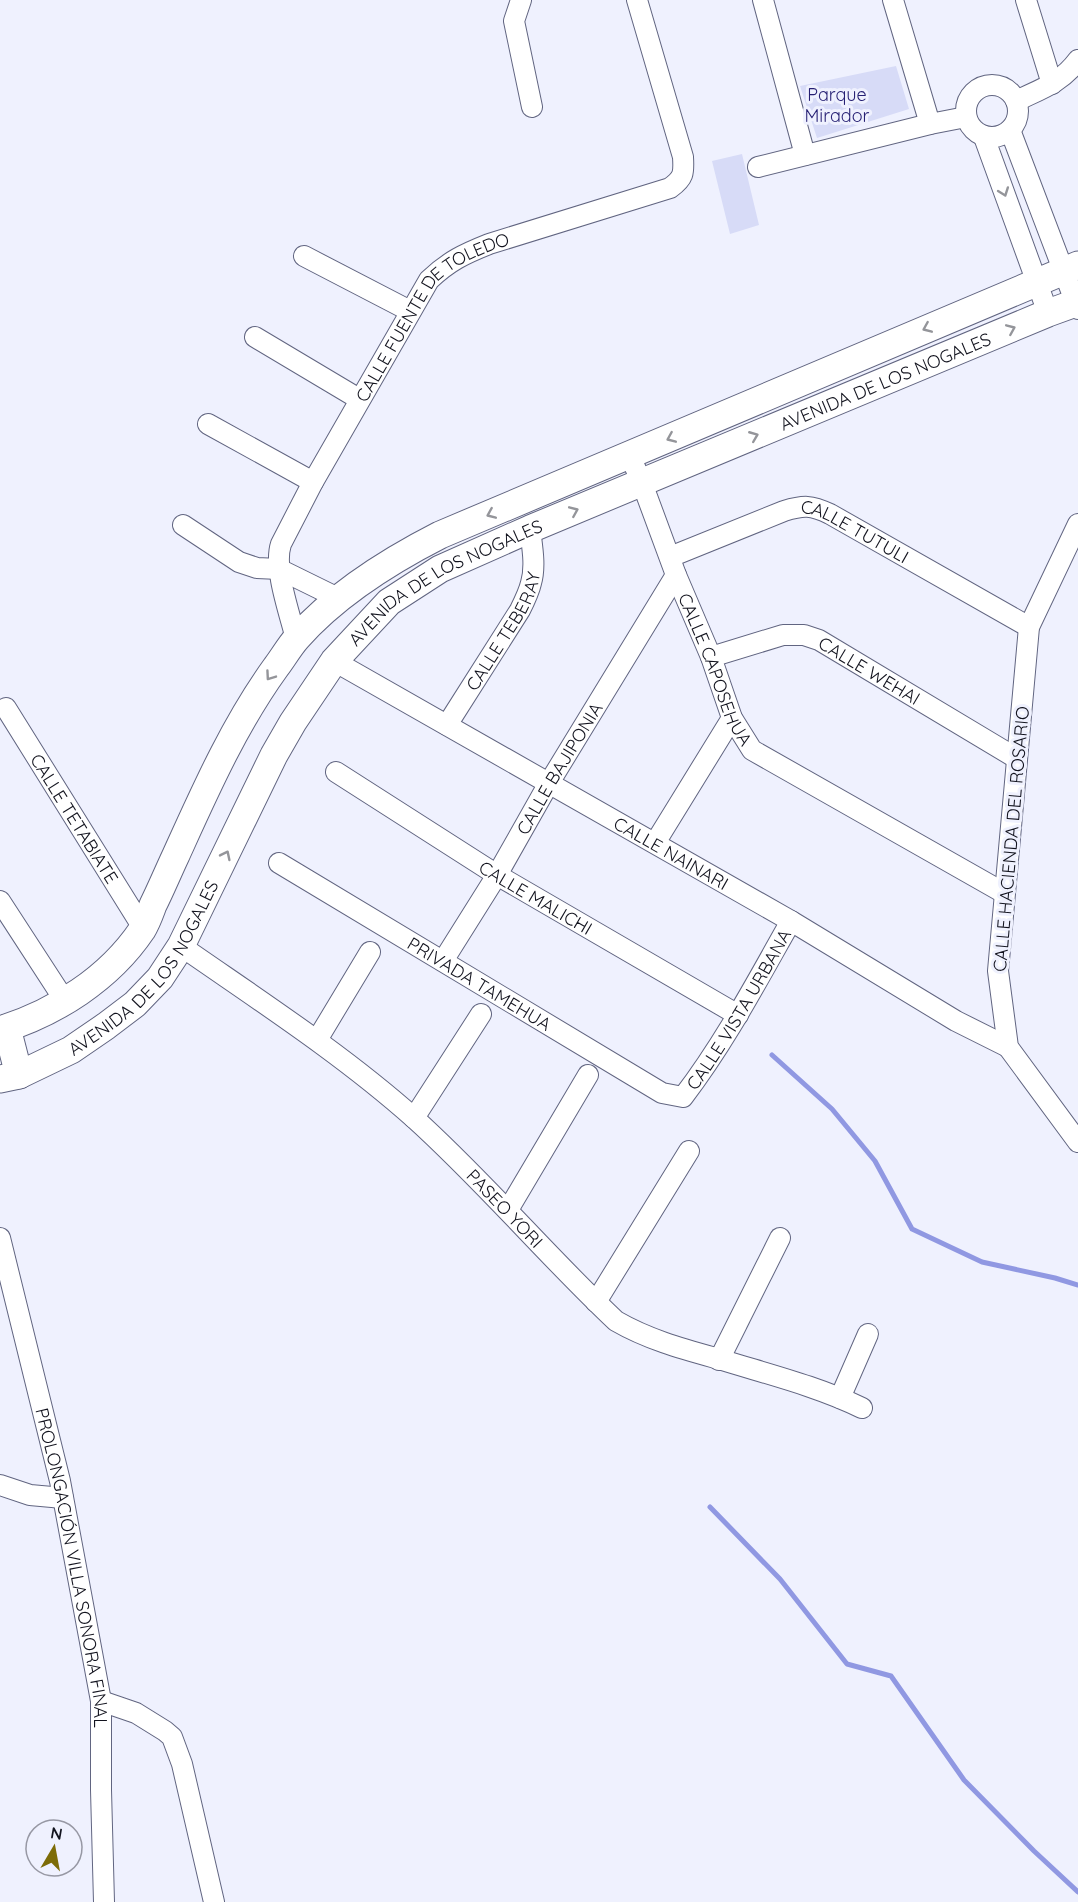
<svg xmlns="http://www.w3.org/2000/svg" width="1078" height="1902" font-family="Quicksand,sans-serif">
  <rect width="100%" height="100%" fill="#eff1fe"/>
  <!-- green -->
  <path fill="#d7dbf7" d="M896,66L909,109L817,138L800,86Z
    M742,154L759,225L730,234L712,161Z"/>
  <g fill="none" stroke-linecap="round" stroke-linejoin="round">
    <!-- stream -->
    <path stroke="#9098e2" stroke-width="5" d="M772,1055L832,1109L875,1161L912,1229L982,1262L1055,1278L1078,1285
      M710,1507L780,1579L847,1664L891,1676L964,1780L1034,1851L1078,1892"/>
    <!-- street casing -->
    <g stroke="#616581" stroke-width="22">
      <g id="street">
        <path d="M521,0L514,21L532,107"/>
        <path d="M763,0L805,155"/>
        <path d="M893,0L930,124"/>
        <path d="M1026,0L1052,84"/>
        <circle cx="992" cy="111" r="26"/>
        <path d="M1016,101C1041,89 1061,83 1078,60"/>
        <path d="M1010,130L1078,309"/>
        <path d="M984,137L1048,313"/>
        <path d="M758,167L930,124L966,117"/>
        <path d="M304,256L410,311"/>
        <path d="M255,337L359,399"/>
        <path d="M208,424L313,482"/>
        <path id="s1" d="M630,456L642,483L676,575L711,657L732,718L752,750L1004,893"/>
        <path d="M1078,524L1029,627L998,971L1008,1047L1078,1142"/>
        <path d="M183,525L239,562L257,568L279,569L340,599"/>
        <path id="s2" d="M670,557L784,511C804,505 811,505 830,514L1029,627"/>
        <path id="s3" d="M296,639C290,614 273,568 281,544L313,482L429,280C449,261 464,254 489,244L670,188C684,178 684,173 683,157L637,0"/>
        <path id="s4" d="M711,657L783,635H804L819,640L1016,758"/>
        <path id="s5" d="M334,661L791,921L956,1021L1008,1047"/>
        <path id="s6" d="M6,708L143,928"/>
        <path id="s7" d="M447,725L520,610C524,602 529,592 531,583C536,566 532,546 530,529"/>
        <path id="s8" d="M336,772L497,875L738,1015"/>
        <path d="M655,843L732,718"/>
        <path id="s9" d="M279,863L662,1093L683,1097C725,1042 757,981 791,921"/>
        <path d="M0,901L65,1001"/>
        <path id="s10" d="M181,946C260,1001 342,1054 414,1118C485,1182 547,1256 616,1321C649,1340 683,1349 719,1359C767,1374 817,1386 862,1408"/>
        <path id="s11" d="M443,961L497,875L549,783L676,575"/>
        <path d="M317,1040L370,952"/>
        <path d="M414,1118L481,1014"/>
        <path d="M508,1210L588,1075"/>
        <path id="s12" d="M0,1238L60,1481L101,1701V1790L104,1902"/>
        <path d="M596,1302L689,1151"/>
        <path d="M719,1360L780,1238"/>
        <path d="M840,1398L868,1334"/>
        <path d="M0,1485L30,1495L63,1498"/>
        <path d="M101,1701L136,1713L165,1731L172,1737L182,1764L214,1902"/>
      </g>
    </g>
    <!-- secondary casing -->
    <g stroke="#616581" stroke-width="29">
      <g id="secondary">
        <path d="M7,1028L19,1075"/>
        <path d="M0,1030C55,1013 109,979 142,930C147,922 150,913 153,905C161,889 168,872 176,855C205,791 234,725 276,667C283,658 289,647 297,638C335,595 389,561 440,535L1078,265"/>
        <path id="s13" d="M0,1079L19,1075L71,1050L106,1026L135,1004L160,978L181,946L274,755L293,722L334,661L389,602L440,569L530,529L1048,313L1078,302"/>
      </g>
    </g>
    <!-- street -->
    <use href="#street" stroke="#fff" stroke-width="20"/>
    <!-- secondary -->
    <use href="#secondary" stroke="#fff" stroke-width="27"/>
  </g>
  <!-- one-way arrows -->
  <defs><path id="oneway-chevron" d="M-2-3.5L2.5 0L-2 3.5" fill="none" stroke-width="1.6" stroke-linecap="round" stroke-linejoin="round" transform="scale(1.5)"/></defs>
  <g stroke="#94959a">
    <use href="#oneway-chevron" transform="translate(1004 192) rotate(70)"/>
    <use href="#oneway-chevron" transform="translate(927 328) rotate(157)"/>
    <use href="#oneway-chevron" transform="translate(1011 329) rotate(-23)"/>
    <use href="#oneway-chevron" transform="translate(754 436) rotate(-22)"/>
    <use href="#oneway-chevron" transform="translate(671 438) rotate(157)"/>
    <use href="#oneway-chevron" transform="translate(574 511) rotate(-23)"/>
    <use href="#oneway-chevron" transform="translate(491 514) rotate(157)"/>
    <use href="#oneway-chevron" transform="translate(270 676) rotate(125)"/>
    <use href="#oneway-chevron" transform="translate(226 855) rotate(-64)"/>
  </g>
  <g text-anchor="middle" dominant-baseline="central" stroke-width="6" stroke-linejoin="round" paint-order="stroke">
    <!-- park labels -->
    <g font-size="18" fill="#251f73" stroke="#eff1fe">
      <text x="837" y="94">Parque<tspan x="837" dy="21">Mirador</tspan></text>
    </g>
    <!-- street labels -->
    <g font-size="18" fill="#12131e" stroke="#eff1fe">
      <text stroke="none"><textPath href="#s3" startOffset="376">CALLE FUENTE DE TOLEDO</textPath></text>
      <text stroke="none"><textPath href="#s13" startOffset="1179">AVENIDA DE LOS NOGALES</textPath></text>
      <text stroke="none"><textPath href="#s2" startOffset="200">CALLE TUTULI</textPath></text>
      <text stroke="none"><textPath href="#s13" startOffset="693">AVENIDA DE LOS NOGALES</textPath></text>
      <text stroke="none"><textPath href="#s7" startOffset="110">CALLE TEBERAY</textPath></text>
      <text stroke="none"><textPath href="#s1" startOffset="230">CALLE CAPOSEHUA</textPath></text>
      <text stroke="none"><textPath href="#s4" startOffset="171">CALLE WEHAI</textPath></text>
      <text stroke="none"><textPath href="#s11" startOffset="225">CALLE BAJIPONIA</textPath></text>
      <text stroke="none"><textPath href="#s6" startOffset="130">CALLE TETABIATE</textPath></text>
      <text transform="translate(1011 839) rotate(-85)">CALLE HACIENDA DEL ROSARIO</text>
      <text stroke="none"><textPath href="#s5" startOffset="388">CALLE NAINARI</textPath></text>
      <text stroke="none"><textPath href="#s8" startOffset="236">CALLE MALICHI</textPath></text>
      <text stroke="none"><textPath href="#s13" startOffset="189">AVENIDA DE LOS NOGALES</textPath></text>
      <text stroke="none"><textPath href="#s9" startOffset="234">PRIVADA TAMEHUA</textPath></text>
      <text stroke="none"><textPath href="#s9" startOffset="572">CALLE VISTA URBANA</textPath></text>
      <text stroke="none"><textPath href="#s10" startOffset="418">PASEO YORI</textPath></text>
      <text stroke="none"><textPath href="#s12" startOffset="338">PROLONGACIÓN VILLA SONORA FINAL</textPath></text>
    </g>
  </g>
  <!-- north arrow -->
  <g transform="translate(54 1848) rotate(10)"><circle r="28" fill="#eff1fe" stroke="#9798a4" stroke-width="1.5"/>
  <path d="M0-4.5L10 22L0 15L-10 22Z" fill="#7d6c07"/>
  <text y="-9" font-size="16" font-weight="bold" text-anchor="middle" fill="#12131e">N</text>
  </g>
</svg>
